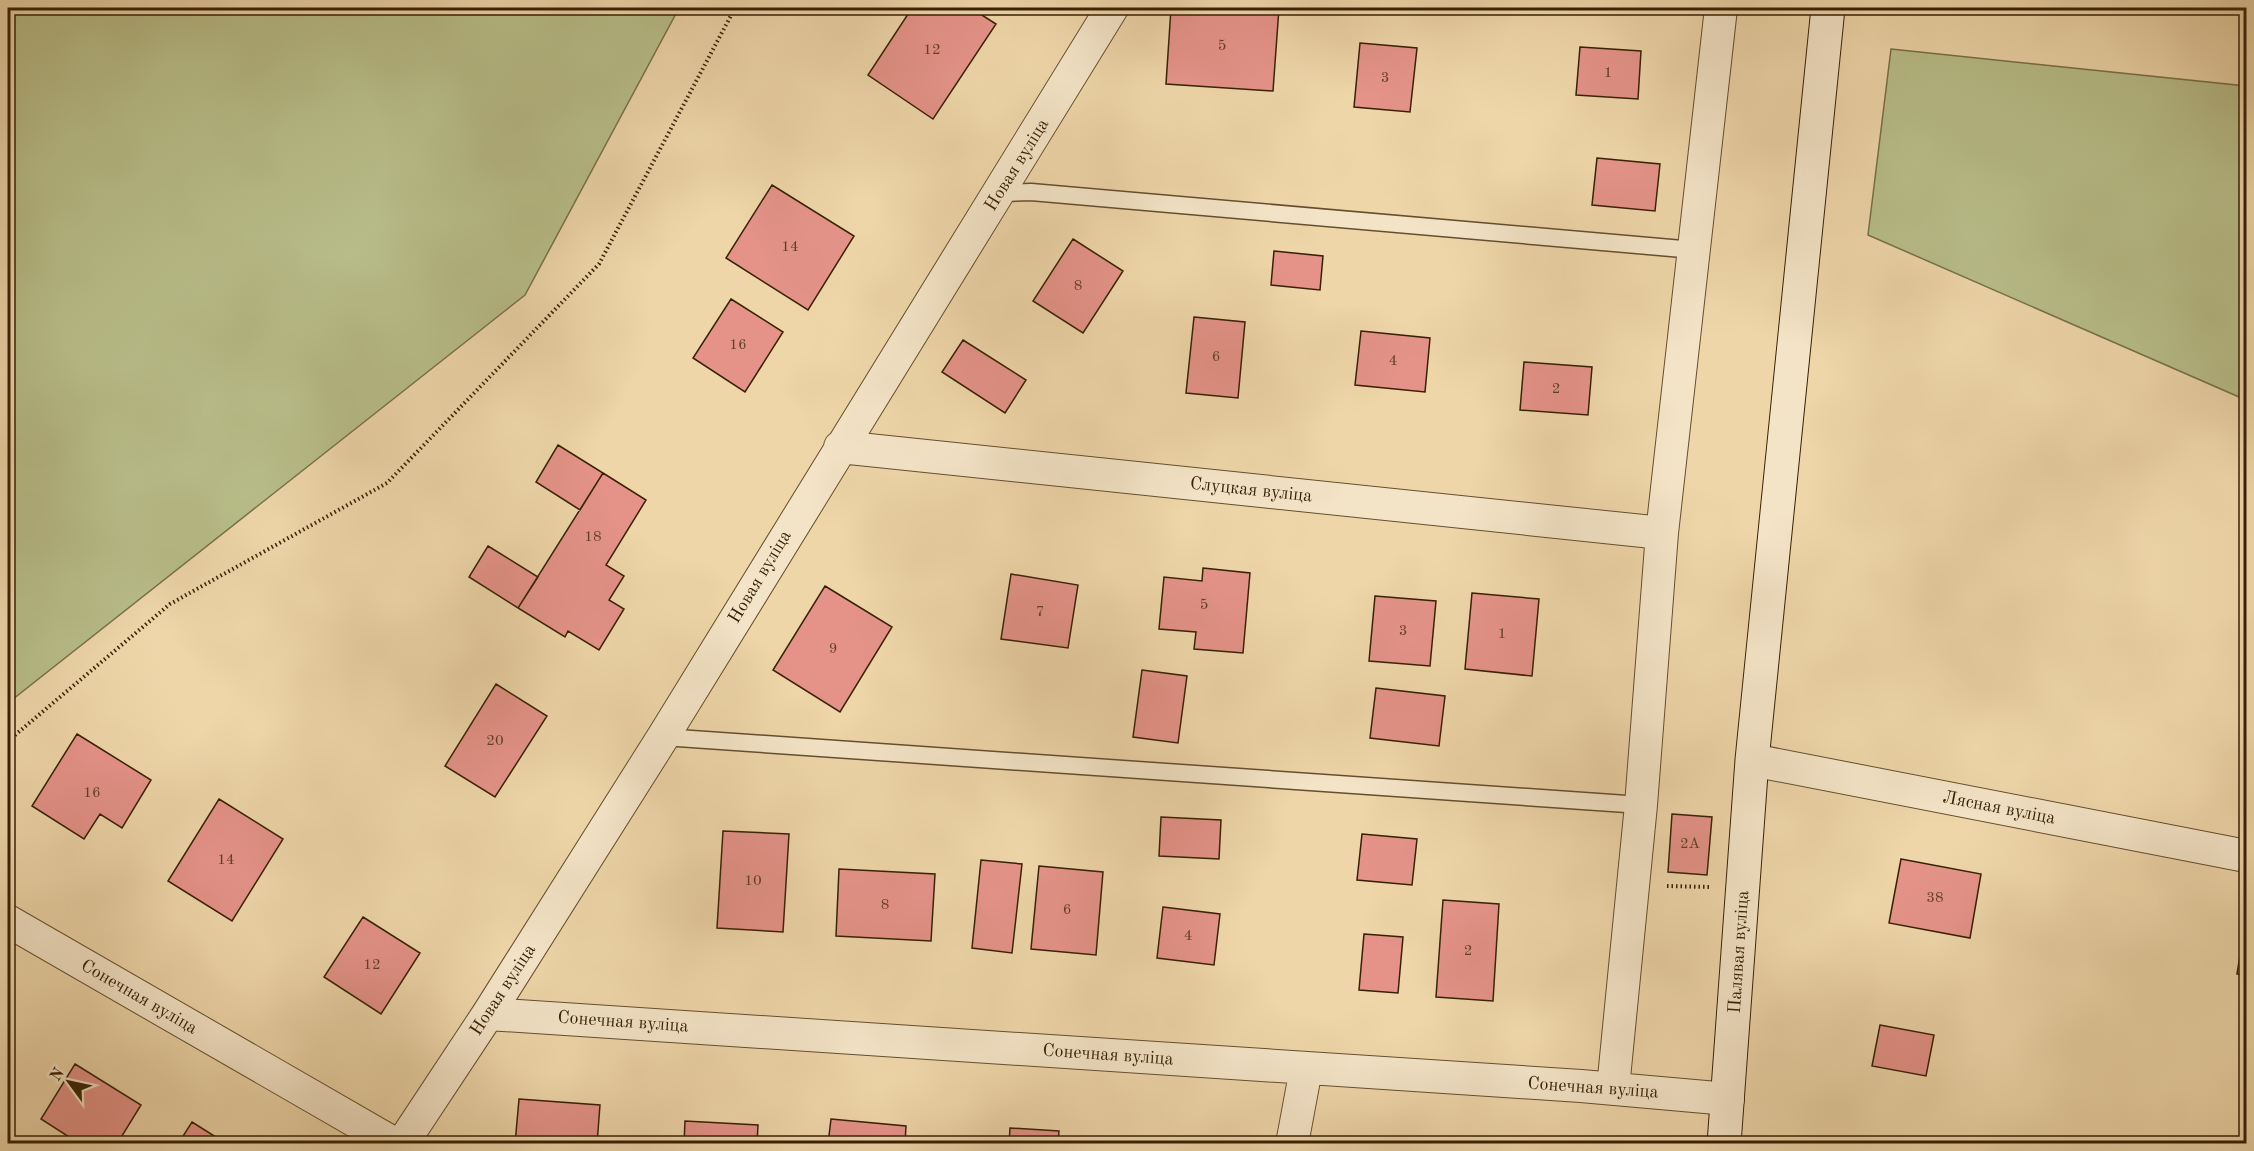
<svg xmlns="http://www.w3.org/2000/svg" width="2254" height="1151" font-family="'Old Standard TT',serif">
  <rect width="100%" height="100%" fill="#eed6a9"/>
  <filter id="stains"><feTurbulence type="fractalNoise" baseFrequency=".00333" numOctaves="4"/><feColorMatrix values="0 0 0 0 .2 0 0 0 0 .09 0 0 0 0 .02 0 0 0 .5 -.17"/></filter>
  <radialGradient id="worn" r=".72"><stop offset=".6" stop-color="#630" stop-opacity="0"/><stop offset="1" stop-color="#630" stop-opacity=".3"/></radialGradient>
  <!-- green -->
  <path fill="#b8be89" stroke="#787047" stroke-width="1.5" d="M8,8H679L525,295L8,703Z
    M1891,49L2246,86V400L1868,235Z"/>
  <!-- building -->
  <path fill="#e59389" stroke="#372105" stroke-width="1.5" d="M912,8H971L996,24L933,119L868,75Z
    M1171,8H1279L1273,91L1166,84Z
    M1360,43L1417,48L1410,112L1354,107Z
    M1580,47L1641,51L1638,99L1576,95Z
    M1597,158L1660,164L1655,211L1592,205Z
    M772,185L854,236L808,310L726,258Z
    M1073,239L1123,271L1083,333L1033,301Z
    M1274,251L1323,256L1320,290L1271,285Z
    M731,299L783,332L745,392L693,358Z
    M1194,317L1245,322L1238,398L1186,393Z
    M1361,331L1430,338L1425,392L1355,385Z
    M963,340L1026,380L1005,413L942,372Z
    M1524,362L1592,367L1588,415L1520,410Z
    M558,445L603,473L580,510L536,482Z
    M603,473L646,500L606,565L624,576L609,600L624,609L599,650L568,631L565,637L518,608Z
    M488,546L538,577L518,608L469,577Z
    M1203,568L1250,573L1243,653L1194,649L1196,632L1159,629L1164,577L1202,581Z
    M1011,574L1078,585L1068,648L1001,639Z
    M825,586L892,627L840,712L773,670Z
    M1472,593L1539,599L1532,676L1465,669Z
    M1375,596L1436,601L1430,666L1369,661Z
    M1142,670L1187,676L1178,743L1133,737Z
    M496,684L547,716L495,797L445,766Z
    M1376,688L1445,696L1439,746L1370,738Z
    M77,734L151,780L122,828L100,814L84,839L32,806Z
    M219,799L283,839L232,921L168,881Z
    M1672,814L1712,817L1707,875L1668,872Z
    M1161,817L1221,820L1219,859L1159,856Z
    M723,831L789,834L783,932L717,928Z
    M1362,834L1417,839L1412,885L1357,880Z
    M1901,859L1981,874L1970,938L1889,923Z
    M981,860L1022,864L1012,953L972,948Z
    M1039,866L1103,872L1096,955L1031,949Z
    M839,869L935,874L931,941L836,936Z
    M1443,900L1499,904L1493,1001L1436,997Z
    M1163,907L1220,914L1214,965L1157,958Z
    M363,917L420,953L381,1014L324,977Z
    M2246,919V976L2237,974Z
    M1364,934L1403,937L1398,993L1359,990Z
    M1880,1025L1934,1035L1926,1076L1872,1066Z
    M75,1064L141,1105L117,1144H80L41,1119Z
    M519,1099L600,1105L597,1144H515Z
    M831,1119L906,1126L905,1144H828Z
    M685,1121L758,1125L757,1144H684Z
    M192,1122L227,1144H178Z
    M1010,1128L1059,1131L1058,1144H1009Z"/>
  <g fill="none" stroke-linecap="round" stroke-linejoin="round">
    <!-- lane casing -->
    <g stroke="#654e2e" stroke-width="19">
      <path id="lane" d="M999,193L1031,192L1694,250
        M663,737L1641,805"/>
    </g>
    <!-- street casing -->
    <g stroke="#654e2e" stroke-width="34">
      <path id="street" d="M840,447L1662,533
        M1752,760L2246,856
        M8,921L395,1144
        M488,1014L1581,1086L1728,1099
        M1613,1088L1641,805L1662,533L1721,8
        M402,1144L488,1014L663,737L1112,8
        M1292,1144L1306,1069"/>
    </g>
    <!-- secondary casing -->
    <g stroke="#372105" stroke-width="35">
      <path id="secondary" d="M1724,1144L1752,760L1828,8"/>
    </g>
    <!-- path -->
    <path stroke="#372105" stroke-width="4" stroke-dasharray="1.5 3" stroke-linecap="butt" d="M8,741L170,604L387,483L599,264L735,8
      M1667,886L1710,887"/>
    <!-- lane -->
    <use href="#lane" stroke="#f4e4c7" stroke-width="16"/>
    <!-- street -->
    <use href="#street" stroke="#f4e4c7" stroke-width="32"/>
    <!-- secondary -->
    <use href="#secondary" stroke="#f4e4c7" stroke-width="33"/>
  </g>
  <g text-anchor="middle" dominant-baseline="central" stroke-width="6" stroke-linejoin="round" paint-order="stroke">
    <!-- number labels -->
    <g font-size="15" fill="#623e26">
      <text x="1222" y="46">5</text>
      <text x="932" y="50">12</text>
      <text x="1608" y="73">1</text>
      <text x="1385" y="78">3</text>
      <text x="790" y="247">14</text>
      <text x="1078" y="286">8</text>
      <text x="738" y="345">16</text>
      <text x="1216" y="357">6</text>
      <text x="1393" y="361">4</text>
      <text x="1556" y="389">2</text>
      <text x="593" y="537">18</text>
      <text x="1204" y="605">5</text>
      <text x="1040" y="612">7</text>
      <text x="1403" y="631">3</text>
      <text x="1502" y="634">1</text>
      <text x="833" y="649">9</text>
      <text x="495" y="741">20</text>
      <text x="92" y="793">16</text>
      <text x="1690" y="844">2А</text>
      <text x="226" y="860">14</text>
      <text x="753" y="881">10</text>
      <text x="1935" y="898">38</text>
      <text x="885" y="905">8</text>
      <text x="1067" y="910">6</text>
      <text x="1188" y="936">4</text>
      <text x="1468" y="951">2</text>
      <text x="372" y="965">12</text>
    </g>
    <!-- street labels -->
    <g font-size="18" fill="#372105" stroke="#f4e4c7">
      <text transform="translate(1017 165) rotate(-58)">Новая вуліца</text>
      <text transform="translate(1251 490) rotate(6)">Слуцкая вуліца</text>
      <text transform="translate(760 577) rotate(-59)">Новая вуліца</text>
      <text transform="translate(1999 808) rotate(11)">Лясная вуліца</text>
      <text transform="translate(1739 952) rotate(-86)">Палявая вуліца</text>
      <text transform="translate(503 990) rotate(-57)">Новая вуліца</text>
      <text transform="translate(139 997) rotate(30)">Сонечная вуліца</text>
      <text transform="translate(623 1022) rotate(4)">Сонечная вуліца</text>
      <text transform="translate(1108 1055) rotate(4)">Сонечная вуліца</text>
      <text transform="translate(1593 1088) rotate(4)">Сонечная вуліца</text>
    </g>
  </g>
  <!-- margin -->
  <rect width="2254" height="1151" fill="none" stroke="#eed6a9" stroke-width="30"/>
  <rect x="9" y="9" width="2236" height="1133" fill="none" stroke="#372105" stroke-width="3"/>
  <rect x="15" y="15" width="2224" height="1121" fill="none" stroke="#372105" stroke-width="1.5"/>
  <!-- north arrow -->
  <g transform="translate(69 1082) rotate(303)" stroke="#f4e4c7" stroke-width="4.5" paint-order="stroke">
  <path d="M0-4.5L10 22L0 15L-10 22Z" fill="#372105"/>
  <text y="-9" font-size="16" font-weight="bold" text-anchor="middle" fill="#372105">N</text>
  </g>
  <rect width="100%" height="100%" filter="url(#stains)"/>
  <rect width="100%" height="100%" fill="url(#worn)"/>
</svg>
